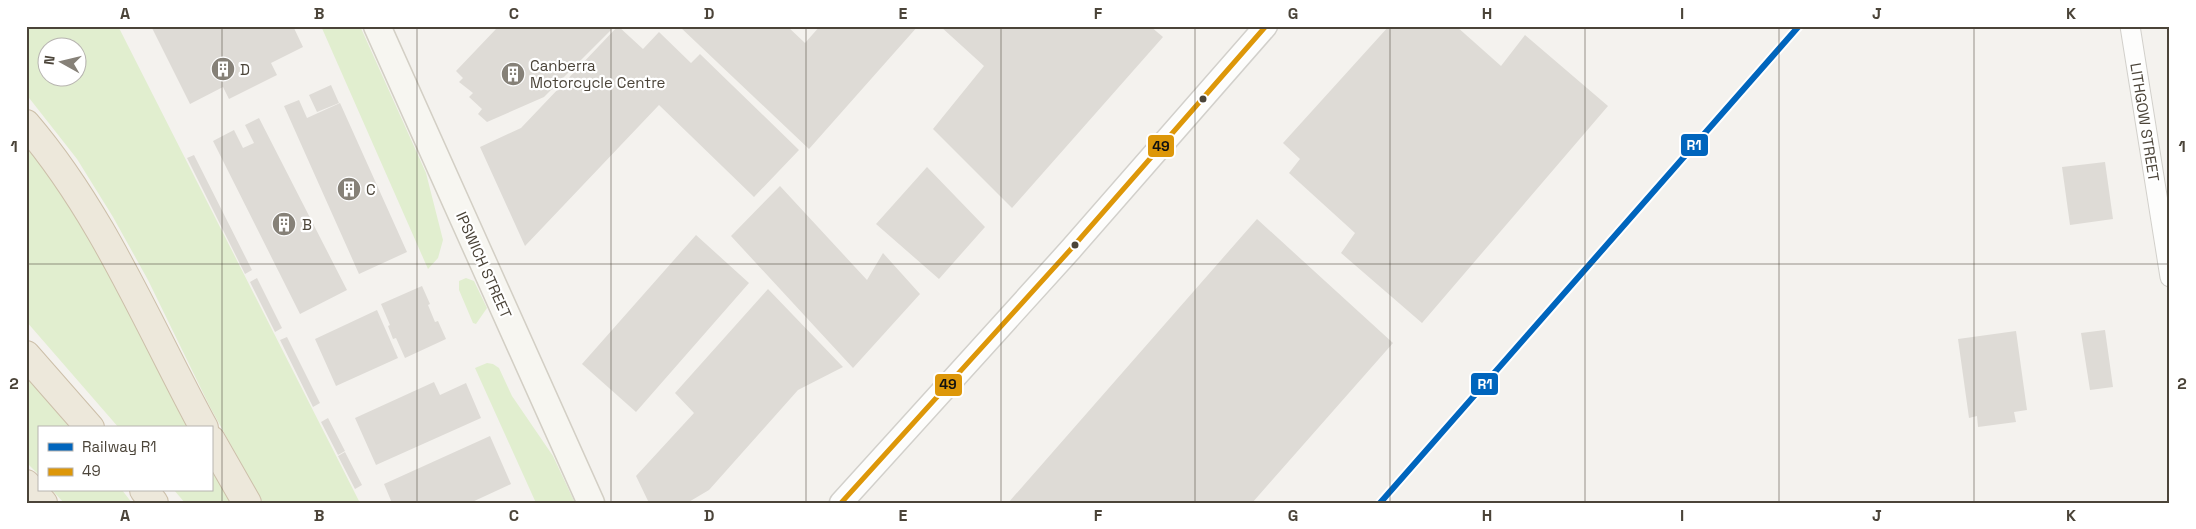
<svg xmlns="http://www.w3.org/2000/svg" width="2196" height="529" font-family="'Space Grotesk',sans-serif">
  <rect width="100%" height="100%" fill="#f4f2ee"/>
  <!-- green -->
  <path fill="#e1eecf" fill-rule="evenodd" d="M26,26H118L360,503H263L210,407L148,280L113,217L77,159L26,94ZM48,48H78V78H48Z
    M321,26H360L426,173L443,240L438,258L428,269Z
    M26,144L83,223L191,428H119L26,321Z
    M466,278L474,281L487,308L476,324L473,323L459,290V281Z
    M487,363L493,364L499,368L512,396L553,456L575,503H536L475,368Z
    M26,376L70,428H39V475L26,462Z
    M211,465L232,503H185L174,490H211Z
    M52,490H122L132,503H64Z"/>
  <!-- building -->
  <path fill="#dedbd6" d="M151,26H293L303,47L271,63L277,75L229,99L223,87L190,104Z
    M492,26H615L544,97L487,122L478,114L482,109L469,97L473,93L459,82L463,78L456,71L496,29Z
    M618,26L643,49L659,32L691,63L700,54L799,150L754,197L659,105L525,246L480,147L521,128Z
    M679,26H787L805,43L820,26H918L809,149Z
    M940,26H1150L1163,37L1012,208L933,129L984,66Z
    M1389,26H1456L1501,66L1525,35L1608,106L1422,323L1341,253L1355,233L1289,173L1300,159L1283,143Z
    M331,85L339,103L317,112L309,95Z
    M299,100L307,118L340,103L407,252L359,274L284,106Z
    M259,118L347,290L300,314L213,141L234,130L243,148L254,143L245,125Z
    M194,155L252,270L245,274L187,158Z
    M2105,162L2113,219L2070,225L2062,167Z
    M927,167L985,227L939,279L876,224Z
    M780,186L867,280L883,253L920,294L853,368L731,236Z
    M1257,219L1393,343L1252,503H1008Z
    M696,235L749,283L636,412L582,364Z
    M257,278L282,328L275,332L250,282Z
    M422,286L430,304L428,305L435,322L438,321L446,339L405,358L396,338L393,339L388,326L390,325L381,304Z
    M768,289L843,367L798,390L709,490L687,503H649L636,476L694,413L675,393Z
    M377,310L398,358L336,386L315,339Z
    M2105,330L2113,387L2090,390L2081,333Z
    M2016,331L2027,410L2014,412L2016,422L1978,427L1977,416L1969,418L1958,339Z
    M287,337L320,403L313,407L280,340Z
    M434,382L440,395L466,383L481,418L376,465L355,418Z
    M328,418L345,451L338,455L321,422Z
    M490,436L511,484L470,503H392L384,484Z
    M345,452L362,485L355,489L338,456Z"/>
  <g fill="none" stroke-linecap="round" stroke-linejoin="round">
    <!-- minor casing -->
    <g stroke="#d2d0cb" stroke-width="21">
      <path id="minor" d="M2130,26L2170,277"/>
    </g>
    <!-- tertiary casing -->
    <g stroke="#d2d0cb" stroke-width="25">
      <path id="tertiary" d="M841,503L1071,249L1266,26"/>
    </g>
    <!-- secondary casing -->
    <g stroke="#d3cfc5" stroke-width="29">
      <path id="secondary" d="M377,26L591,503"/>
    </g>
    <!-- motorway casing -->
    <g stroke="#ccbfa9" stroke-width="30">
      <path id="motorway" d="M26,124C103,214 148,325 204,428
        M26,355L90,428
        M211,440L247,503
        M26,484L43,503
        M144,490L154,503"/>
    </g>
    <!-- minor -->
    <use href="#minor" stroke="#fdfdfc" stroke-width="19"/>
    <!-- tertiary -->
    <use href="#tertiary" stroke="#fdfdfc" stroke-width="22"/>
    <!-- secondary -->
    <use href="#secondary" stroke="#f7f6f1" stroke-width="26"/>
    <!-- motorway -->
    <use href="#motorway" stroke="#ede8db" stroke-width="28"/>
    <!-- bus-1 casing -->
    <g stroke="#fff" stroke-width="9">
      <path id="bus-1" d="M841,503L1071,249L1266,26"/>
    </g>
    <!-- bus-1 -->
    <use href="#bus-1" stroke="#dd9709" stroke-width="5"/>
    <!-- rail-1 casing -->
    <g stroke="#fff" stroke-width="10">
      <path id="rail-1" d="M1380,503L1799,26"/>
    </g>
    <!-- rail-1 -->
    <use href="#rail-1" stroke="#0065bd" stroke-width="6"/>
  </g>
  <!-- grid -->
  <path fill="none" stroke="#4b4439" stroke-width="1" stroke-opacity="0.55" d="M222,26V503M417,26V503M611,26V503M806,26V503M1001,26V503M1195,26V503M1390,26V503M1585,26V503M1779,26V503M1974,26V503M26,264H2170"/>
  <!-- icons -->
  <defs>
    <g id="building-disc" transform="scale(1.25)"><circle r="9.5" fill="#868178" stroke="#fff"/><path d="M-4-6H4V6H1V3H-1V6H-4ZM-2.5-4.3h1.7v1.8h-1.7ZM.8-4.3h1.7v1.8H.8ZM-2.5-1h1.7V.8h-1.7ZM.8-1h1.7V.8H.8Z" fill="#fff"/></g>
  </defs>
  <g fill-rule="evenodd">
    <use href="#building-disc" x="223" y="69"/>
    <use href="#building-disc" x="513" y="74"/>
    <use href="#building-disc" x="349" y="189"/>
    <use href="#building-disc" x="284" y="224"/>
  </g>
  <!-- markers -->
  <g fill="#4b4439" stroke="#fff" stroke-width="2">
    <circle cx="1203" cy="99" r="4.5"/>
    <circle cx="1075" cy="245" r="4.5"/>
  </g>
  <g text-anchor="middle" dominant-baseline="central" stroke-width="4.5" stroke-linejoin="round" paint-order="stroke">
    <!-- poi labels -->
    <g font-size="15" fill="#4b4439" stroke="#fff" text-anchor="start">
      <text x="530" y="65">Canberra<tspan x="530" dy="17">Motorcycle Centre</tspan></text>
      <text x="240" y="69">D</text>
      <text x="366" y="189">C</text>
      <text x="302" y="224">B</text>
    </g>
    <!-- street labels -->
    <g font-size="15" fill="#4b4439" stroke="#fff">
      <text transform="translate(2145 122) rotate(81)">LITHGOW STREET</text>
      <text transform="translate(484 265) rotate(66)">IPSWICH STREET</text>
    </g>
  </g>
  <g stroke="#fff" stroke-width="2">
    <rect x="1680" y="133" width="29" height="24" rx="5" fill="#0065bd"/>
    <rect x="1147" y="134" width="28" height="24" rx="5" fill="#dd9709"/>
    <rect x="1470" y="372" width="29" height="24" rx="5" fill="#0065bd"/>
    <rect x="934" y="373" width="29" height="24" rx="5" fill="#dd9709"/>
  </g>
  <g font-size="14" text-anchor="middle" font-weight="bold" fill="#fff">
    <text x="1694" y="150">R1</text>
    <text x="1485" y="389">R1</text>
  </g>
  <g font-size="14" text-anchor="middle" font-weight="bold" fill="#111">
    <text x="1161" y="151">49</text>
    <text x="948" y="389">49</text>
  </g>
  <!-- border -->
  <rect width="2196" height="529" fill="none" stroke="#ffffff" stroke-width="55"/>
  <!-- legend -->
  <rect x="38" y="426" width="175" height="65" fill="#ffffff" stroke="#b7b4b0"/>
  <rect x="48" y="443" width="25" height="8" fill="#0065bd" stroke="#b7b4b0"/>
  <text x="82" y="452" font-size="15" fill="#4b4439">Railway R1</text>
  <rect x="48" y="468" width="25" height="8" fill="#dd9709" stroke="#b7b4b0"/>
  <text x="82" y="476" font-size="15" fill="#4b4439">49</text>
  <!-- north arrow -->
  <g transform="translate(62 62) rotate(278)"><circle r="24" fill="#ffffff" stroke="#b7b4b0"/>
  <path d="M0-4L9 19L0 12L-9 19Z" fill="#868178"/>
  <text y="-8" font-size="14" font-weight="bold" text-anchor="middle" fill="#4b4439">N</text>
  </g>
  <rect x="28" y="28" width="2140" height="474" fill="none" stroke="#4b4439" stroke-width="2"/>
  <g font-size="16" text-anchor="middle" font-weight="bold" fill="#4b4439">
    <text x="125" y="19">A</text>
    <text x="319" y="19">B</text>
    <text x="514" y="19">C</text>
    <text x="709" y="19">D</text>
    <text x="903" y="19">E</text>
    <text x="1098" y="19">F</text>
    <text x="1293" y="19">G</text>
    <text x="1487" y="19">H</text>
    <text x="1682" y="19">I</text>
    <text x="1877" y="19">J</text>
    <text x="2071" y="19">K</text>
    <text x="14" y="152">1</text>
    <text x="2182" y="152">1</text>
    <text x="14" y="389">2</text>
    <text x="2182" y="389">2</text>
    <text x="125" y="521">A</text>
    <text x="319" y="521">B</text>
    <text x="514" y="521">C</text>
    <text x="709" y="521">D</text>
    <text x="903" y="521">E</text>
    <text x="1098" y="521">F</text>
    <text x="1293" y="521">G</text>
    <text x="1487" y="521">H</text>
    <text x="1682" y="521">I</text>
    <text x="1877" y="521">J</text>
    <text x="2071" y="521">K</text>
  </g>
</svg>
